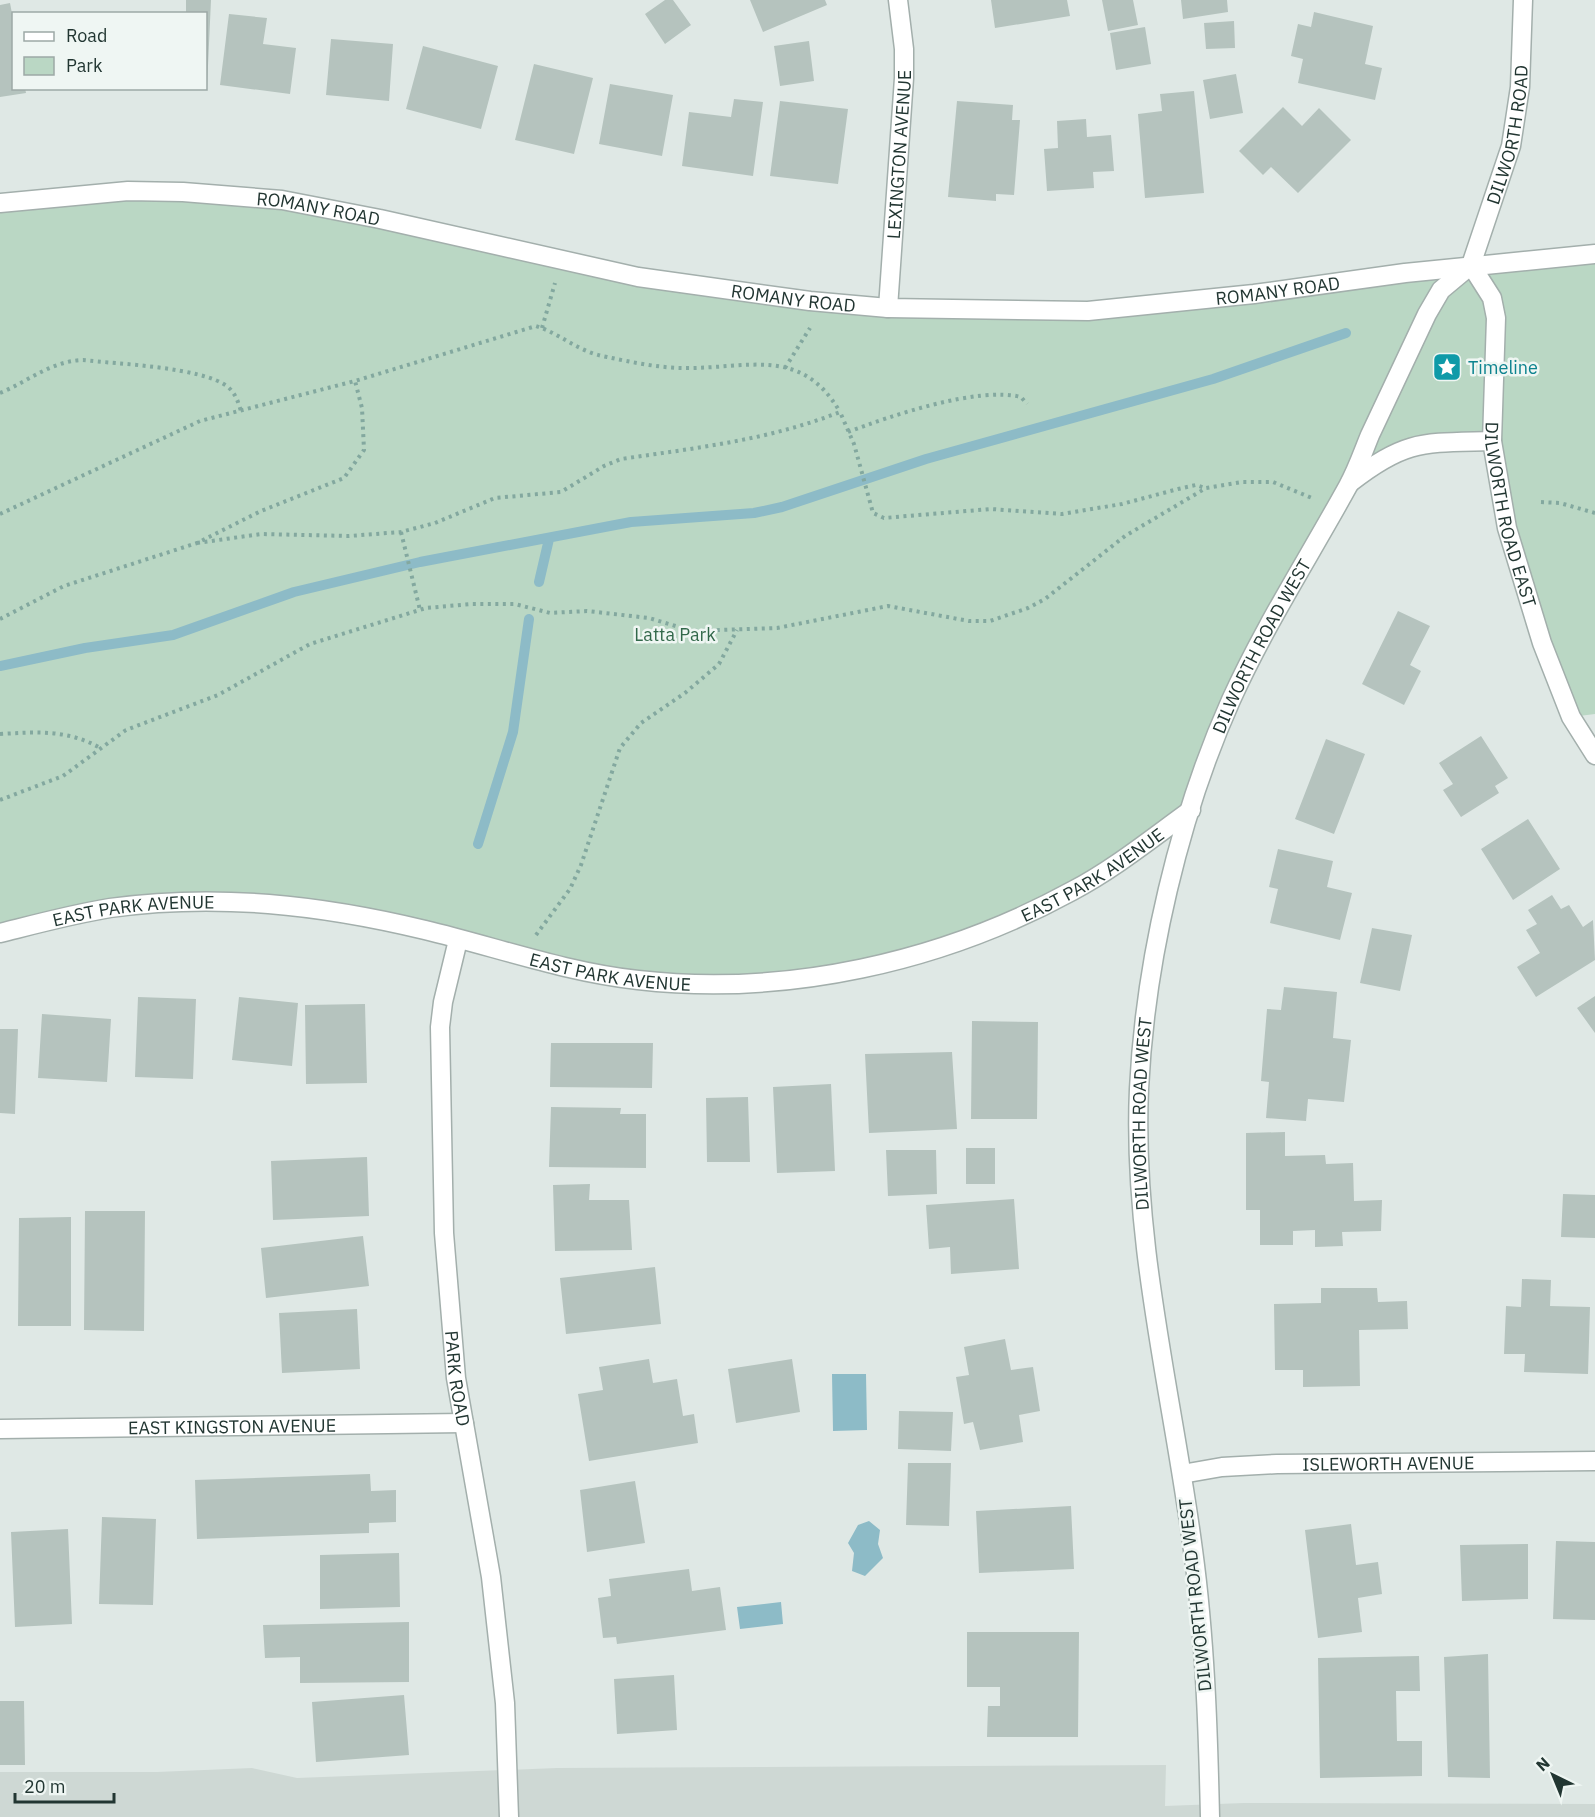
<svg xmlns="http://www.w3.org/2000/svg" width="1595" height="1817" font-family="'IBM Plex Sans',sans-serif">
  <rect width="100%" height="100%" fill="#dfe8e5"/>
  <!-- built -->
  <path fill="#ced8d4" d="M1166,1765L1165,1806L1244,1803L1595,1804V1817H0V1772H157L252,1768L297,1778L557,1768Z"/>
  <!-- green -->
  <path fill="#bad7c4" d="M183,192L810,301L1088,311L1595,254V714L1571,717L1542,643L1492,441L1443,442L1349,484L1275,611L1191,810L999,927L840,971L638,980L429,931L192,901L0,933V206Z"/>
  <!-- water -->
  <path fill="#8dbbc7" d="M832,1374H866L867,1430L833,1431Z
    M869,1521L880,1530L878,1544L883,1558L865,1576L852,1571L854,1553L848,1543L858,1525Z
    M781,1602L783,1624L740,1629L737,1607Z"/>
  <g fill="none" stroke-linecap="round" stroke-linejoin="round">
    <!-- stream -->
    <path stroke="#8dbbc7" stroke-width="10" d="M539,582L549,539
      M0,666L85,648L173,635L294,592L420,562L631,522L754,513L782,507L926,459L1213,379L1346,333
      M478,844L513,732L529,619"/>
  </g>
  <!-- building -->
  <path fill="#b5c3be" d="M186,0H211L207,87L206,14H186Z
    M665,0H673L691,25L665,44L645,14Z
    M750,0H825L827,5L763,32Z
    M991,0H1067L1070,16L995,28Z
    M1102,0H1133L1138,25L1108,31Z
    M1181,0H1227L1228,12L1183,19Z
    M10,3L14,24V88H25L26,93L0,97V5Z
    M1314,12L1373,26L1365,64L1382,68L1375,100L1298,83L1303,59L1291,56L1298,24L1311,27Z
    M229,14L267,18L263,44L296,48L290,94L220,85Z
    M1234,21L1235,48L1206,49L1204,23Z
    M1145,27L1151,64L1116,70L1110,33Z
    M331,39L393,44L389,101L326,95Z
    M809,41L814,81L780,86L774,46Z
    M423,46L498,66L481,129L406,109Z
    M534,64L593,78L574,154L515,140Z
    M1236,74L1243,113L1210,119L1203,80Z
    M610,84L673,95L662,156L599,144Z
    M1194,91L1204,193L1145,198L1138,114L1162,111L1160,94Z
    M734,99L763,102L753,176L682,166L689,112L731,117Z
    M780,101L848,109L838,184L770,176Z
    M957,101L1013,105L1012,120H1020L1014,195L996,194V201L948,197Z
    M1283,107L1302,126L1319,108L1351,140L1298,193L1271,167L1263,175L1239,151Z
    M1086,119L1087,137L1111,135L1114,171L1093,172L1094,188L1047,191L1044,149L1058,148L1057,121Z
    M1398,611L1430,626L1410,665L1421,671L1404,705L1362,684Z
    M1481,736L1508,778L1495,786L1499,793L1461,817L1443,790L1453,784L1439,763Z
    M1326,739L1365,754L1334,834L1295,819Z
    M1528,819L1560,869L1513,900L1481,849Z
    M1278,849L1333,861L1327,887L1352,893L1340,940L1270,923L1278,889L1269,887Z
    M1552,895L1561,909L1569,905L1583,927L1593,920L1595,960L1536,997L1517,967L1540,953L1526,930L1537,924L1528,910Z
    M1372,928L1412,935L1400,991L1360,983Z
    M1284,987L1337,992L1333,1038L1351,1040L1344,1102L1308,1099L1306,1121L1266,1118L1269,1082L1261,1081L1267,1009L1281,1010Z
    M1595,996V1033L1577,1008Z
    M138,997L196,999L193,1079L135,1077Z
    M239,997L298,1003L292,1066L232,1060Z
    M365,1004L367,1083L306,1084L305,1005Z
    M42,1014L111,1019L107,1082L38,1078Z
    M972,1021L1038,1022L1037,1119H971Z
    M0,1029H18L15,1114L0,1113Z
    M551,1043H653L652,1088L550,1087Z
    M952,1052L957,1129L869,1133L865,1054Z
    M831,1084L835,1171L777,1173L773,1087Z
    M748,1097L750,1162H707L706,1098Z
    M551,1107L621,1108L620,1114H646V1168L549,1167Z
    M1285,1132V1156L1325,1155L1326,1164L1353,1163L1354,1201L1382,1200L1381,1231L1342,1232L1343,1246L1315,1247V1230L1293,1231V1245H1260V1210H1246V1133Z
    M966,1148H995V1184H966Z
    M886,1150H936L937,1194L888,1196Z
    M367,1157L369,1216L273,1220L271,1161Z
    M590,1184L589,1200H629L632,1250L555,1251L553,1185Z
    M1563,1194L1595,1195V1238L1561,1237Z
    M1014,1199L1019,1269L951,1274L950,1247L929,1249L926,1205Z
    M85,1211H145L144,1331L84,1330Z
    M71,1217V1326H18L19,1218Z
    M363,1236L369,1286L266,1298L261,1248Z
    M655,1267L661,1324L566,1334L560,1278Z
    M1522,1279L1551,1280L1550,1306L1590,1307L1588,1374L1524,1372L1525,1354H1504L1506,1306L1521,1307Z
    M1321,1288H1377L1378,1302L1407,1301L1408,1329L1359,1330L1360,1386L1303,1387V1370H1275L1274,1304L1321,1303Z
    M357,1309L360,1369L282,1373L279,1313Z
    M1005,1339L1011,1370L1033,1367L1040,1411L1019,1415L1023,1442L980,1450L973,1422L964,1424L956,1377L969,1375L964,1347Z
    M649,1359L653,1383L677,1379L683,1416L694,1414L698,1443L589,1461L578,1394L603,1390L599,1367Z
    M792,1359L800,1412L736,1423L728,1369Z
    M899,1411L953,1412L951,1451L898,1449Z
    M908,1463H951L949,1526L906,1525Z
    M370,1474L371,1491L396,1490V1522L369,1523V1533L197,1539L195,1480Z
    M635,1481L645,1543L587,1552L580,1490Z
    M1071,1506L1074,1569L979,1573L976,1511Z
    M102,1517L156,1519L153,1605L99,1604Z
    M1351,1524L1356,1565L1378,1562L1382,1594L1358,1598L1362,1632L1318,1638L1305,1530Z
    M68,1529L72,1624L15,1627L11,1532Z
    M1556,1541L1595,1542V1620L1553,1619Z
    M1528,1544V1599L1462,1601L1460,1545Z
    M399,1553L400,1607L320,1609V1555Z
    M689,1569L692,1591L720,1587L726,1630L617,1644L616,1637L603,1638L598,1598L611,1596L609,1579Z
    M409,1622V1682L300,1683V1657L265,1658L263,1625Z
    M967,1632H1079L1078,1737H987L988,1706H1000V1687H967Z
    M1488,1654L1490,1778L1448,1777L1444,1657Z
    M1419,1656L1420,1691H1396L1397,1741H1422V1776L1320,1778L1318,1658Z
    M674,1675L677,1730L617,1734L614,1679Z
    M404,1695L409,1755L316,1762L312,1702Z
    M0,1701H24L25,1765H0Z"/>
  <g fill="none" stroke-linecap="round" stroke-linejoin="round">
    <!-- minor casing -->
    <g stroke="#a3afac" stroke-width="21">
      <g id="minor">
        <path id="s1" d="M0,203L128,191L183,192L282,200L380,219L638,277L810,301L888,308L1088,311L1254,294L1405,273L1595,254"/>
        <path id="s2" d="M1471,265L1492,298L1496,318L1492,441L1507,528L1542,643L1571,717L1595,755"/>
        <path id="s3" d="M1471,265L1511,146L1520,87L1523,0"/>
        <path id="s4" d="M888,308L904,78V49L898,0"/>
        <path d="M1351,482C1406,439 1424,443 1492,441"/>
        <path id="s5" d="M0,933C36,924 73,914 110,908C217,893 321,905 425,930C496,947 565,972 638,980C786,997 942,962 1072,891C1114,869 1152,838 1191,810"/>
        <path id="s6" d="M458,940L443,1002L440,1027L444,1233L456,1378L491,1577L505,1703L509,1817"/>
        <path id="s7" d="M0,1429L464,1423"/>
        <path id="s8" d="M1182,1474L1222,1467L1277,1464L1595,1461"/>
        <path id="s9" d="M1210,1817C1208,1728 1205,1638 1193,1550C1173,1397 1132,1244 1139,1089C1145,961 1179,816 1231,700C1265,625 1309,557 1348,486C1357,470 1363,452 1370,435C1389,395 1408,354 1427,314L1441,290L1471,265"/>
      </g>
    </g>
    <!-- path -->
    <path stroke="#83a89f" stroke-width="4" stroke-dasharray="3 4.5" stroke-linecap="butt" d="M542,328L555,283
      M785,368L810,328
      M0,393C29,381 51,361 83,360C117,364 203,367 228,387C236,394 238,402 241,411
      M848,432C890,416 978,386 1021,397L1027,404
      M1541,502L1560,503L1595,513
      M0,514L200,421L355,381L536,326C561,334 578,352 607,357C631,362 659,368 684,368C747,369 801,345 840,412
      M401,532L420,610
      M197,543L261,534L349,536L401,532L435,523L495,498L561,492L604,466L621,459C696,448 769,440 840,412L854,444L873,513L884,518L991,509L1062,514L1122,504L1178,489L1196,485L1205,488
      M0,619L64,586L197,543L261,511L344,478L364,450L362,408L355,381
      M0,734C37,732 68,729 102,749
      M0,800L63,776L126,730L218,695L310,644L426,608L471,604H515L550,613L587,611L649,618L692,631L777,628L888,606L969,621H990L1028,608L1045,599L1125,536L1206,488L1242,482H1273L1312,498
      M536,935L570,889L581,865L620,748L641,723L685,693L719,664L737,630"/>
    <!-- minor -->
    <use href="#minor" stroke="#fff" stroke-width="18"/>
  </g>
  <!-- icons -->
  <defs>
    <g id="sight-square" transform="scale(1.5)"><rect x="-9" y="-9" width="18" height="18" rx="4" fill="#0f9aa8" stroke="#eff6f3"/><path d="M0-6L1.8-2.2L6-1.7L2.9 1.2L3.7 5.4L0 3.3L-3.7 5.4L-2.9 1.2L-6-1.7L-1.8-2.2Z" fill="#fff"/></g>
  </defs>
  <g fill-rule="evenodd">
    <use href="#sight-square" x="1447" y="367"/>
  </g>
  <g text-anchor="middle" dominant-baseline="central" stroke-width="5" stroke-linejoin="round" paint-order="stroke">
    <!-- street labels -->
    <g font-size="18" fill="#223632" stroke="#eff6f3">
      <text stroke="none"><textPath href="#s3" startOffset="136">DILWORTH ROAD</textPath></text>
      <text stroke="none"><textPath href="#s4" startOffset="154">LEXINGTON AVENUE</textPath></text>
      <text stroke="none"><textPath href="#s1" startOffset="320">ROMANY ROAD</textPath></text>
      <text stroke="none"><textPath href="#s1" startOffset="1290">ROMANY ROAD</textPath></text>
      <text stroke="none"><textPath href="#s1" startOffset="804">ROMANY ROAD</textPath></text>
      <text stroke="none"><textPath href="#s2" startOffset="258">DILWORTH ROAD EAST</textPath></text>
      <text stroke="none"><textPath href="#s9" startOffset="1196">DILWORTH ROAD WEST</textPath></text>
      <text stroke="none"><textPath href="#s5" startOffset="1125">EAST PARK AVENUE</textPath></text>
      <text stroke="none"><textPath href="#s5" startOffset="136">EAST PARK AVENUE</textPath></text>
      <text stroke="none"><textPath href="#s5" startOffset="621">EAST PARK AVENUE</textPath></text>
      <text stroke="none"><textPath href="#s9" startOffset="708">DILWORTH ROAD WEST</textPath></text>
      <text stroke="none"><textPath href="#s6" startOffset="441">PARK ROAD</textPath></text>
      <text stroke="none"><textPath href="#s7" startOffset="232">EAST KINGSTON AVENUE</textPath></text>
      <text stroke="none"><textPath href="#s8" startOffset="207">ISLEWORTH AVENUE</textPath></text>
      <text transform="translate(1195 1595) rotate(-96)">DILWORTH ROAD WEST</text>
    </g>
    <!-- culture labels -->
    <g font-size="18" fill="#0d838f" stroke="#eff6f3" text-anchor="start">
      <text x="1468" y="367">Timeline</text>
    </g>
    <!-- park labels -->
    <g font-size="18" fill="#32684a" stroke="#eff6f3">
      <text x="675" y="634">Latta Park</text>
    </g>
  </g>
  <!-- legend -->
  <rect x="12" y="12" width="195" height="78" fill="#eff6f3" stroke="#9da9a6" stroke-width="1.5"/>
  <rect x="24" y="32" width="30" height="9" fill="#ffffff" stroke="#9da9a6" stroke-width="1.5"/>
  <text x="66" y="42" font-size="18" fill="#223632">Road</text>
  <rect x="24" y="57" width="30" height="18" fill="#bad7c4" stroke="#9da9a6" stroke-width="1.5"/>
  <text x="66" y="72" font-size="18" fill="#223632">Park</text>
  <!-- north arrow -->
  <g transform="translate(1553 1775) rotate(317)" stroke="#eff6f3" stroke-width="4.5" paint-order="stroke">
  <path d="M0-4.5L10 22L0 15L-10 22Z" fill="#223632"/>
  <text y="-9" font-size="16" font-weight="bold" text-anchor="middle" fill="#223632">N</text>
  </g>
  <!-- scale -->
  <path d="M15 1793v9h99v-9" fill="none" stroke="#223632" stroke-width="3"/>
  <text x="24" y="1793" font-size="18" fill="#223632" stroke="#eff6f3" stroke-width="4.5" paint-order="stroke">20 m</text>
</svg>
